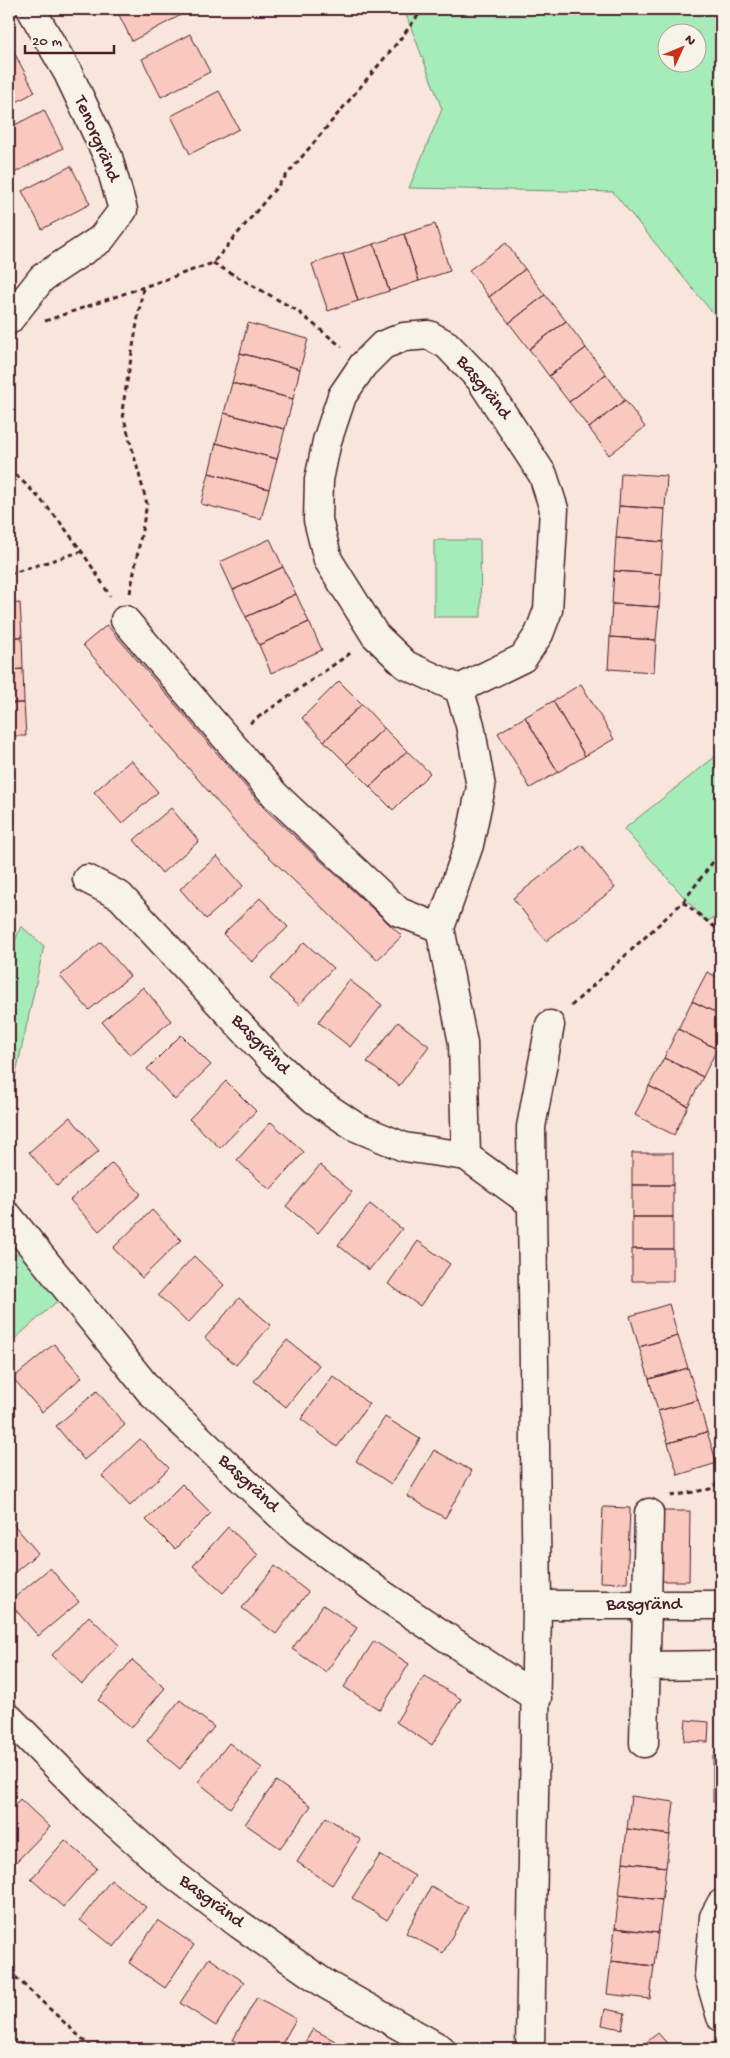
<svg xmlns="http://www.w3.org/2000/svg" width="730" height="2058" font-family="'Gochi Hand',sans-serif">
  <rect width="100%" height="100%" fill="#f8e6dc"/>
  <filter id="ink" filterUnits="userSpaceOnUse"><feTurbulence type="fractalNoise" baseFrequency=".02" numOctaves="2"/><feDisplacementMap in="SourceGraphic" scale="10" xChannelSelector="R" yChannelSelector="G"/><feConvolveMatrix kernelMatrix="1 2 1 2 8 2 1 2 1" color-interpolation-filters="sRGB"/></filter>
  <g filter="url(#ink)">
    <!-- green -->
    <path fill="#a5ecb9" stroke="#788672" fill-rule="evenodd" d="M404,9H721V323L613,192L409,188L442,109ZM668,32H698V62H668Z
      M434,540H480L481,617H434Z
      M721,752V914L706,922L624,829Z
      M21,926L44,946L9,1105V956Z
      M24,1248L63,1296L9,1344V1260Z"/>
    <!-- building -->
    <path fill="#f9c9c0" stroke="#4a1f2b" d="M116,9H178L181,15L132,41Z
      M190,34L210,72L161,97L142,59Z
      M15,54L35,92L9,106V58Z
      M219,91L239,129L190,154L171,116Z
      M44,110L63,148L14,173L9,162V128Z
      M71,166L90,204L42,229L22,191Z
      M435,224L450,271L419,281L404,234Z
      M404,234L419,281L389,291L374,244Z
      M506,243L525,269L489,297L469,270Z
      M374,244L389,291L358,301L343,254Z
      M343,254L358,301L328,311L312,264Z
      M525,269L545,295L509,323L489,297Z
      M545,295L566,321L529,349L509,323Z
      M566,321L586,348L549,376L529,349Z
      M248,323L308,339L300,369L240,353Z
      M586,348L606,374L569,402L549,376Z
      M240,353L300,369L293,399L232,383Z
      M606,374L625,400L589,428L569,402Z
      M232,383L293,399L285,429L224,413Z
      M625,400L645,427L609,455L589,428Z
      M224,413L285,429L277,459L216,443Z
      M216,443L277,459L269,489L209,473Z
      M209,473L269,489L261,519L201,504Z
      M621,473L667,476L665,509L619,506Z
      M619,506L665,509L663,542L616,538Z
      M616,538L663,542L661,574L614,571Z
      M270,539L283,567L233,590L220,562Z
      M283,567L296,594L246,617L233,590Z
      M614,571L661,574L659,607L612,604Z
      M296,594L309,622L259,645L246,617Z
      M20,603L22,637H9V604Z
      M612,604L659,607L656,640L610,637Z
      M309,622L322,650L271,673L259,645Z
      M107,625L265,809L402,936L377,960L244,833L83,645Z
      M9,637H22L23,669L9,670Z
      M610,637L656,640L654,672L608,669Z
      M23,669L24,703H9V670Z
      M339,681L362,704L324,741L302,718Z
      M581,684L614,739L585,756L553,701Z
      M553,701L585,756L558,772L525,717Z
      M9,703H24L26,736H9Z
      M362,704L384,728L347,764L324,741Z
      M525,717L558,772L530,788L498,733Z
      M384,728L407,751L370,787L347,764Z
      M407,751L430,773L393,810L370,787Z
      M131,760L158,792L122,824L94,792Z
      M171,808L199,841L162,873L134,840Z
      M582,845L615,888L546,941L513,898Z
      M217,856L243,886L206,919L180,889Z
      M260,898L288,927L252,962L223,934Z
      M101,942L130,976L89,1010L60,976Z
      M304,942L333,968L299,1005L270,979Z
      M707,972L721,979V1015L692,1001Z
      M349,980L382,1005L350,1047L318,1022Z
      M143,987L171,1021L130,1055L102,1022Z
      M692,1001L721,1015V1040L717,1049L678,1029Z
      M398,1022L429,1046L399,1086L367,1062Z
      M678,1029L717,1049L703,1077L664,1058Z
      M181,1035L211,1065L175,1100L147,1069Z
      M664,1058L703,1077L688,1106L649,1086Z
      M226,1081L256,1111L220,1148L189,1119Z
      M649,1086L688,1106L674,1135L635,1115Z
      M70,1117L99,1151L57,1186L29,1152Z
      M271,1122L304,1152L270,1190L237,1160Z
      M632,1153H673V1185H632Z
      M112,1163L141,1194L99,1231L70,1200Z
      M320,1165L352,1192L318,1233L286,1206Z
      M632,1185H673V1217H632Z
      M370,1204L402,1229L369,1270L338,1245Z
      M152,1210L181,1240L142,1278L113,1248Z
      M632,1217H673V1249H632Z
      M418,1241L450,1264L420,1306L388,1284Z
      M632,1249H673V1281H632Z
      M194,1256L224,1285L188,1323L158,1295Z
      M239,1298L271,1325L236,1365L205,1338Z
      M669,1304L678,1336L639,1347L630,1316Z
      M678,1336L688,1368L649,1379L639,1347Z
      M287,1340L319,1365L286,1407L254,1381Z
      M54,1344L82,1377L42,1412L13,1378Z
      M688,1368L698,1400L658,1411L649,1379Z
      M333,1376L369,1404L337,1447L301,1419Z
      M97,1391L125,1425L84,1460L56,1426Z
      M698,1400L707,1432L668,1443L658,1411Z
      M385,1417L420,1439L391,1484L356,1461Z
      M707,1432L717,1463L678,1475L668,1443Z
      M140,1439L169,1468L130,1506L102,1476Z
      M434,1450L472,1471L445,1518L407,1496Z
      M182,1484L211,1513L175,1549L146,1520Z
      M603,1507L630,1508L627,1583L600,1582Z
      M661,1511H690L689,1581H659Z
      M9,1519L38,1553L9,1577Z
      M228,1527L258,1555L223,1593L193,1566Z
      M275,1566L308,1592L276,1634L242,1608Z
      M50,1568L79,1602L38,1636L9,1602Z
      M323,1605L357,1628L326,1672L292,1649Z
      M89,1616L119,1645L82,1684L52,1655Z
      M374,1641L409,1664L380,1710L344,1687Z
      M132,1660L165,1688L131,1728L98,1700Z
      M424,1676L461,1699L432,1745L396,1722Z
      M180,1700L214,1727L180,1769L147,1741Z
      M686,1720L709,1722L708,1742L684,1741Z
      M229,1743L262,1768L230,1808L198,1782Z
      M713,1756L721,1757V1802H713Z
      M276,1781L311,1806L280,1848L245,1824Z
      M631,1796L674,1802L670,1835L627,1829Z
      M20,1799L50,1827L15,1863L9,1857V1811Z
      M326,1817L361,1840L332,1885L297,1862Z
      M627,1829L670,1835L666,1867L623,1862Z
      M65,1840L97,1868L63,1907L31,1879Z
      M380,1855L415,1876L387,1920L352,1898Z
      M623,1862L666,1867L662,1900L619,1895Z
      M111,1880L146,1907L114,1947L80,1920Z
      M431,1887L468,1907L443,1953L406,1933Z
      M619,1895L662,1900L658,1933L615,1928Z
      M158,1920L194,1945L165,1988L129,1963Z
      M615,1928L658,1933L654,1966L611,1961Z
      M209,1958L244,1982L216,2026L180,2003Z
      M611,1961L654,1966L650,1999L607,1994Z
      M257,1997L296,2019L279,2049H249L233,2040Z
      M605,2009L625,2013L622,2029L602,2025Z
      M313,2029L350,2049H301Z
      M658,2033L672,2049H638Z"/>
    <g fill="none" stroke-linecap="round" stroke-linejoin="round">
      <!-- minor casing -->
      <g stroke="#4a1f2b" stroke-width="31">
        <path id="minor" d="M9,320L42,278L101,239L123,210L108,157L68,73L31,9
          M125,620L275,795L399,912L440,928
          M459,689L523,658L539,634L548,610L554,509L543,475L480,379L447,345L429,335L404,337L383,345L363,365L342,396L327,441L319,480L318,520L328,560L375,635L406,665L459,689L470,725L481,787L469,845L440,928L463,1043L466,1156L531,1203
          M87,879L120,896L274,1062L314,1099L356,1127L404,1147L466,1156
          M9,1217L153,1395L298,1532L383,1595L537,1698
          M537,1605H721
          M646,1666L721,1665
          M9,1718L94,1804L167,1869L239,1924L327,1985L441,2049
          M644,1743L649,1513
          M721,1904L714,1917L709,1976L721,2017
          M530,2049L537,1605L531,1127L550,1025"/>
      </g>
      <!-- path -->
      <path stroke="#4a1f2b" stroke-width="3" stroke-dasharray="5 4" stroke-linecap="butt" d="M213,263L296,310L342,347
        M45,321L213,263L398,42L423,9
        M9,469C51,505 82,549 110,596
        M9,574L83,551
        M130,593L147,504L122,411L143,288
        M250,723L352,652
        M683,902L721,932
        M571,1006L683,902L721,851
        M671,1496L710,1489L721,1480
        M9,1971L93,2049"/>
      <!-- minor -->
      <use href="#minor" stroke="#f7f3e8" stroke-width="28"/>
    </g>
  </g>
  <g text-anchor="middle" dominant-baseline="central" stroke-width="4" stroke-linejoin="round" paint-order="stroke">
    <!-- street labels -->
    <g font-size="19" fill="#4a1f2b" stroke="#f7f3e8">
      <text transform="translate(96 139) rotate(67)">Tenorgränd</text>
      <text transform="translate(483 388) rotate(51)">Basgränd</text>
      <text transform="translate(260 1045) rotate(46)">Basgränd</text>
      <text transform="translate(248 1484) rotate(43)">Basgränd</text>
      <text x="644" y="1605">Basgränd</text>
      <text transform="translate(211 1902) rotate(37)">Basgränd</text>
    </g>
  </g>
  <!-- margin -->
  <rect width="730" height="2058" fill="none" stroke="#f7f3e8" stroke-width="30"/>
  <rect x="15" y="15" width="700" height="2028" fill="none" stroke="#4a1f2b" stroke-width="2" filter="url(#ink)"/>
  <!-- north arrow -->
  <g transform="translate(682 48) rotate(46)"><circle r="24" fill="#f7f3e8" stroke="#b29e9c"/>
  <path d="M0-4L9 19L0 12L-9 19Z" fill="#c8321e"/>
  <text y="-8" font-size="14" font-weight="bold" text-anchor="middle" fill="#4a1f2b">N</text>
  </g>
  <!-- scale -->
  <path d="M25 45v8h89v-8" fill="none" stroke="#4a1f2b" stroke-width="2.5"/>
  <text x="32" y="45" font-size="15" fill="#4a1f2b" stroke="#f7f3e8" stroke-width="4" paint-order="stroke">20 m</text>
</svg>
